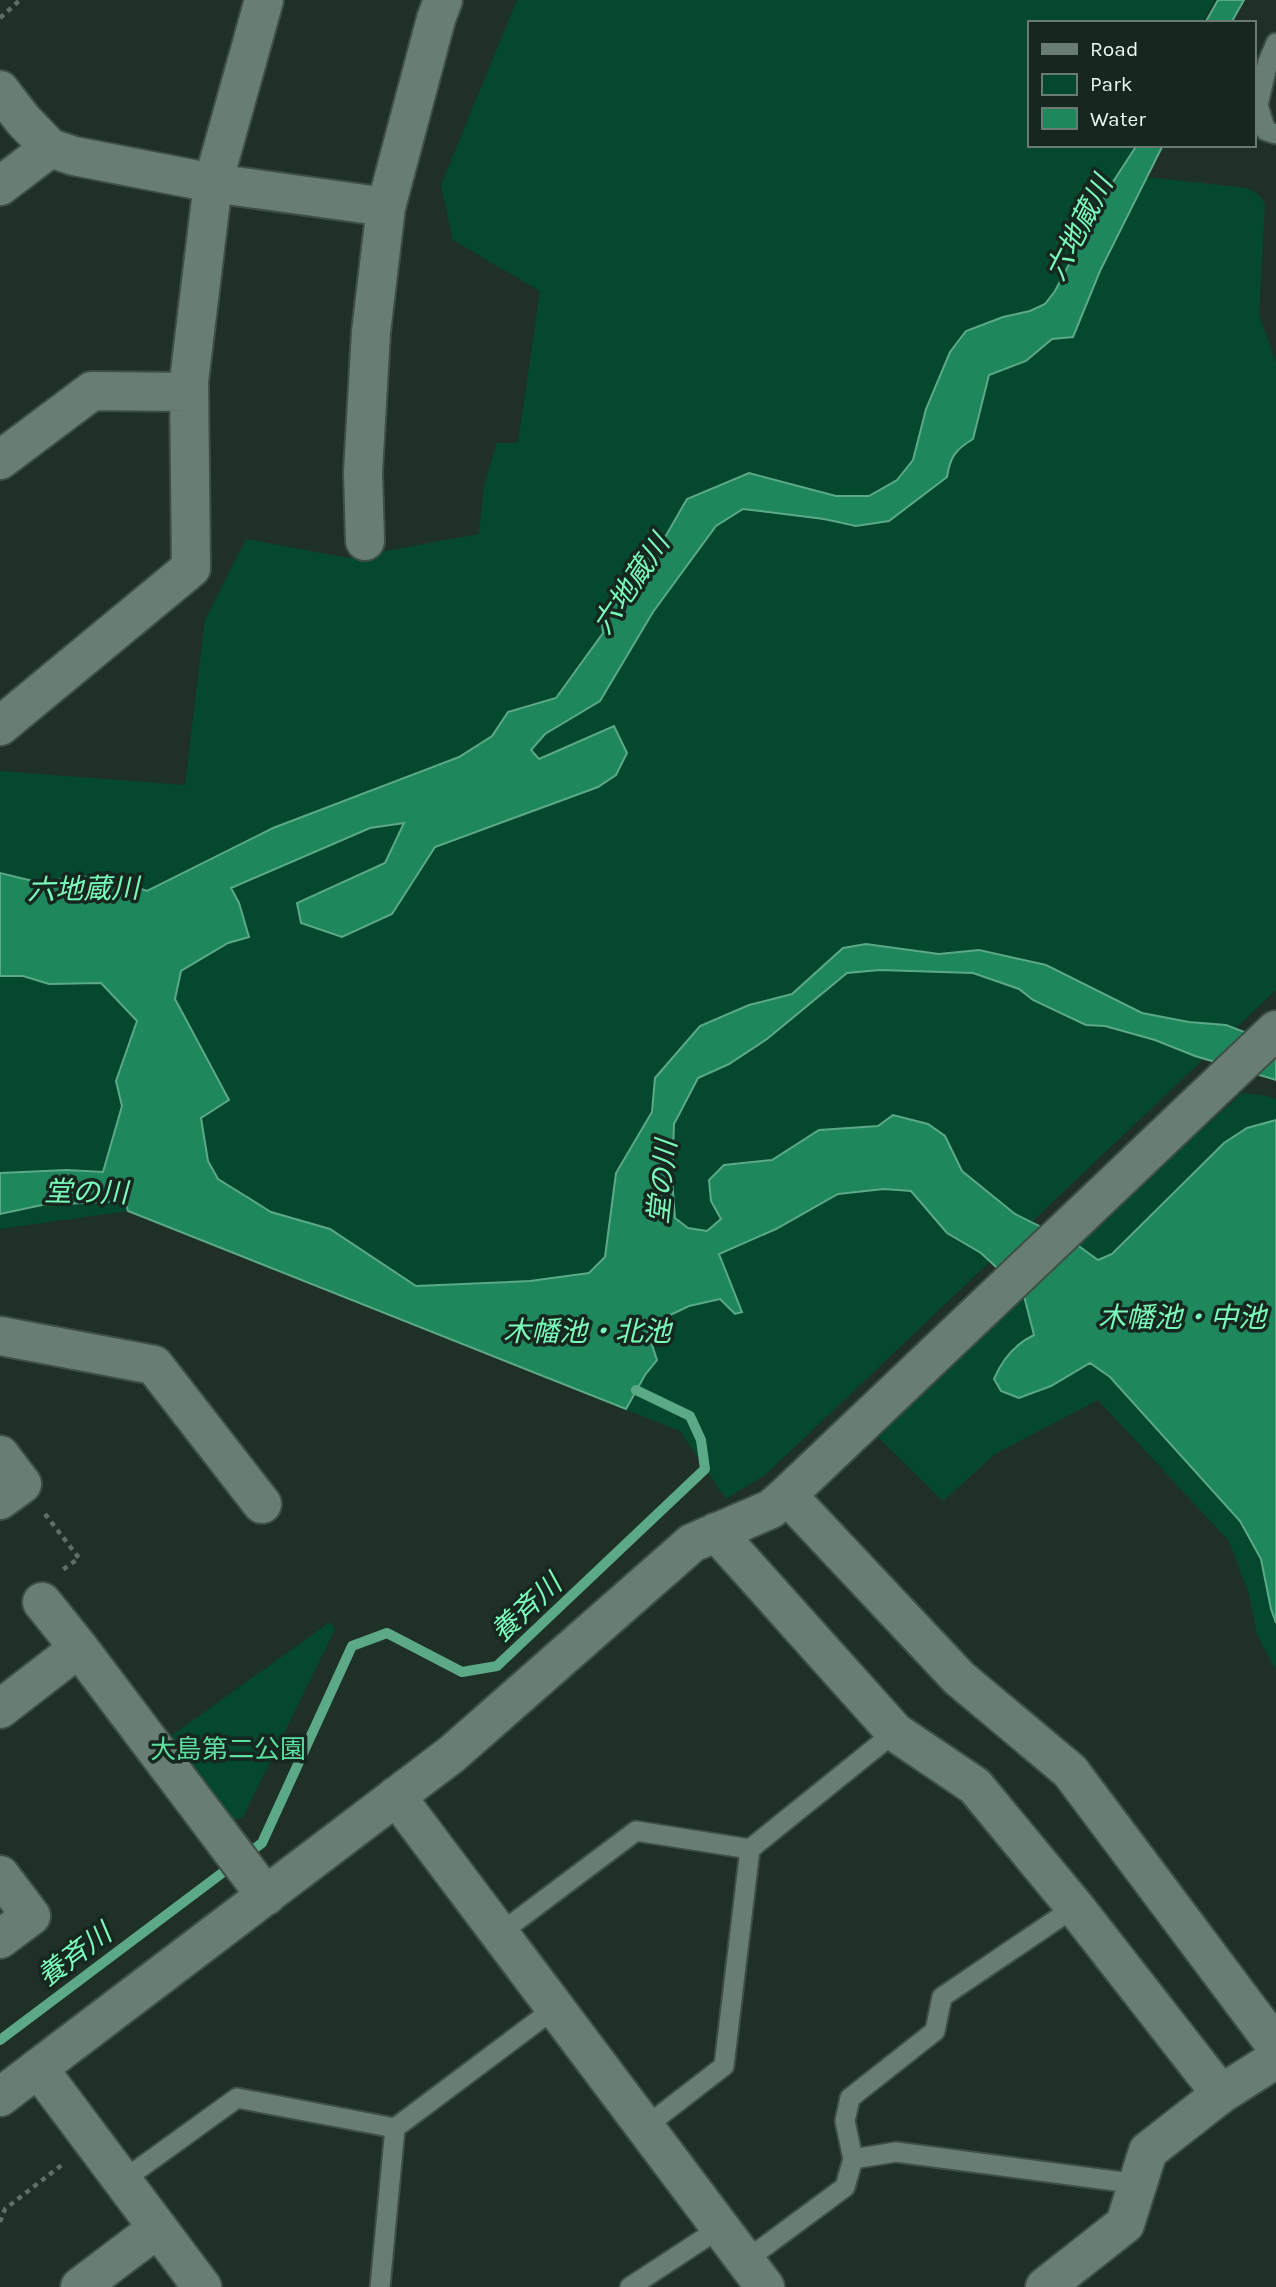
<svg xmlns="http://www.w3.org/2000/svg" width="1276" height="2287" font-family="Karla,'Noto Sans JP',sans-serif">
  <rect width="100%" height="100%" fill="#1f3127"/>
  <!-- green -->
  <path fill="#04482d" d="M517,0H1215L1202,23H1029V145H1135L1122,170L1146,177L1247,188L1259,195L1265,204L1259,315L1276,363V990L765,1475L726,1499L680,1431L128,1211L0,1229V771L185,785L205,620L246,539L348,558L479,534L484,485L497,443H518L540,291L453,240L441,185Z
    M1242,1093L1263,1095L1276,1099V1120L1247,1128L1224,1143L1112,1254L1098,1260L1076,1244Z
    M1023,1292L1034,1335L1001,1391L1020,1398L1051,1386L1090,1363L1110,1377L1240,1521L1261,1559L1271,1609L1276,1623V1670L1257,1635L1249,1594L1229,1541L1098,1400L995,1454L943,1501L878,1437Z
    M330,1622L335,1629L243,1817L231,1821L167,1739Z"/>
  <!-- water -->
  <path fill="#1e875b" stroke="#5ca988" stroke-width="2" d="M1218,0H1244L1231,23H1205Z
    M1137,145H1163L1100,271L1073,337L1052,339L1026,361L989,375L973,439C955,450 950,457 947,477L889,521L856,526L824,519L743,509L716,526L653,612L600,701L545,734L531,750L539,759L614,726L627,753L616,775L598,787L435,847L392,914L342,937L301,923L297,903L385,863L404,823L370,828L231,888L239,903L249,937L228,943L181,971L175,999L229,1100L201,1118L208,1161L218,1179L271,1212L330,1229L416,1286L530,1281L589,1273L605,1257L616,1173L652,1112L655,1078L700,1026L749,1005L792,994L843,948L866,944L939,954L979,950L1046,965L1142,1013L1189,1022L1226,1025L1276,1044V1080L1195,1056L1155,1040L1105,1026L1086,1025L1033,1000L1019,989L973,973L880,970L847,973L767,1039L729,1064L698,1078L674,1124L672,1179L675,1218L688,1228L707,1231L721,1219L711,1201L709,1180L724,1165L772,1160L819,1130L878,1126L893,1115L928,1124L945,1136L962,1171L1015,1214L1076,1244L1098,1260L1112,1254L1224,1143L1247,1128L1276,1120V1623L1271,1609L1261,1559L1240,1521L1110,1377L1090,1363L1051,1386L1019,1398L1001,1391L994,1379C1002,1360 1015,1344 1034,1335L1023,1292L981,1253L947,1233L911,1191L884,1189L838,1194L776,1229L719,1254L742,1312L735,1314L720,1299L689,1306L666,1317L644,1321L657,1360L645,1375L626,1409L128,1211L125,1201L42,1205L0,1214V1173L67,1170L103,1172L122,1106L116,1081L137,1021L101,983L49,984L23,976H0V873L37,882L102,875L147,891L273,828L459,757L492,736L508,712L556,698L603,633L601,615L664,539L687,499L749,473L836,496H869L897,480L913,460L926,409L950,352L966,331L1003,317L1030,311L1045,304L1055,291L1109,188Z"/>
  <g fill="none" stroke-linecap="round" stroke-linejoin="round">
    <!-- stream -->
    <path stroke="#5ca988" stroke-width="10" d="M0,2040L262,1843L352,1646L387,1633L462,1672L497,1666L705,1469L701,1440L690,1416L636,1390"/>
    <!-- service casing -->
    <g stroke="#3e4f46" stroke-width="23">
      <path id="service" d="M1276,43L1268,62L1258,105L1266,131L1276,134
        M499,1934L636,1831L750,1849
        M645,2127L724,2066L750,1849L895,1732
        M853,2159L896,2152L1138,2184
        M122,2181L237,2098L395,2128L555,2008
        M745,2261L845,2187L853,2159L845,2121L850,2098L935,2031L942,1997L1075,1907
        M380,2287L395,2128
        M630,2287L720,2228"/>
    </g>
    <!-- minor casing -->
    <g stroke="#3e4f46" stroke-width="42">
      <path id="minor" d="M0,90L23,120L50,148L74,156L213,183L386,207
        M0,186L50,148
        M0,460L92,391L189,392
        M365,541L363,472L371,332L386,207L436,19L443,0
        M0,726L191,568L189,381L213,183L264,0
        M0,1336L154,1365L262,1504
        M0,1455L22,1484L0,1500
        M716,1532L895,1732L975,1786L1075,1907L1221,2094
        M42,1602L79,1648
        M0,1709L79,1648L266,1896
        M396,1796L765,2287
        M0,1875L31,1916L0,1939
        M38,2068L202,2287
        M0,2097L452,1754L692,1543L771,1509L787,1495
        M80,2287L158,2228
        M1045,2287L1125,2224L1148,2151L1221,2094L1276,2059"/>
    </g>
    <!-- tertiary casing -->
    <g stroke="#3e4f46" stroke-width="42">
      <path id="tertiary" d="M1276,1030L787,1495L959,1678L1070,1771L1276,2046"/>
    </g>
    <!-- path -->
    <path stroke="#5f6f66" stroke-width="4.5" stroke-dasharray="5 5" stroke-linecap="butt" d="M0,18L20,0
      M45,1514L79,1558L61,1571
      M0,2222L5,2209L63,2164"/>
    <!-- service -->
    <use href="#service" stroke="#697e72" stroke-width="19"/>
    <!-- minor -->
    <use href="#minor" stroke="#697e72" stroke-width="38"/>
    <!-- tertiary -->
    <use href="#tertiary" stroke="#697e72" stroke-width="38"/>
  </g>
  <g text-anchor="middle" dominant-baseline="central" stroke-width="7" stroke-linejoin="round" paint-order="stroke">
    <!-- park labels -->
    <g font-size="26" fill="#5ddfa2" stroke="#15271e">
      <text x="228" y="1749">大島第二公園</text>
    </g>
    <!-- water labels -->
    <g font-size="28" font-style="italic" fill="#7afabb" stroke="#15271e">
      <text transform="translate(1079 228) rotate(-63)">六地蔵川</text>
      <text transform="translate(631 584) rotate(-56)">六地蔵川</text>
      <text transform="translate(83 889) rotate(-1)">六地蔵川</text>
      <text transform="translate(662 1182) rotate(-84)">堂の川</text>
      <text transform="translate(86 1192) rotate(1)">堂の川</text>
      <text x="1182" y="1317">木幡池・中池</text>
      <text x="587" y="1331">木幡池・北池</text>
      <text transform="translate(526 1608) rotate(-43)">養斉川</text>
      <text transform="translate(74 1955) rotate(-37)">養斉川</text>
    </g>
  </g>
  <!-- legend -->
  <rect x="1028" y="21" width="228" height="126" fill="#15271e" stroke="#6b7b72" stroke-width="2"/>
  <rect x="1042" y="44" width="35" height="10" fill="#697e72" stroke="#6b7b72" stroke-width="2"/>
  <text x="1090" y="56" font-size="21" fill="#ecf8f1">Road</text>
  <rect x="1042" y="74" width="35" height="21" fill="#04482d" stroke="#6b7b72" stroke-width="2"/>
  <text x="1090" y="91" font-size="21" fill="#ecf8f1">Park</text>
  <rect x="1042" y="108" width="35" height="21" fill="#1e875b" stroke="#6b7b72" stroke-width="2"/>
  <text x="1090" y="126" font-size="21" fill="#ecf8f1">Water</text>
</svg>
